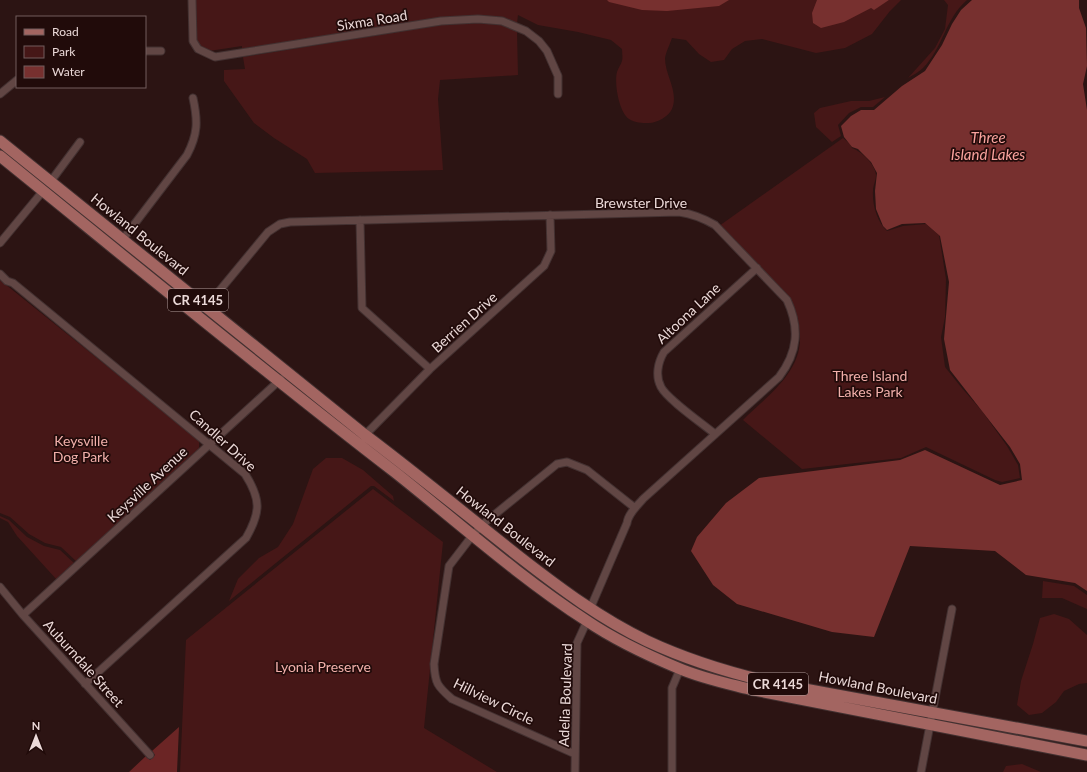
<svg xmlns="http://www.w3.org/2000/svg" width="1087" height="772" font-family="Lato,sans-serif">
  <rect width="100%" height="100%" fill="#2c1413"/>
  <!-- green -->
  <path fill="#461717" d="M195,0H829L862,5L874,9L889,0H901L890,11L872,34L845,48L816,53L762,39L745,41L732,49L724,60L711,62L699,54L686,40L672,38C670,44 666,52 665,58C665,76 679,91 672,109C669,116 657,123 649,123C642,123 635,123 629,119C619,112 614,83 617,72C618,68 621,65 622,61C623,57 622,53 622,49L611,40L578,32L538,25L518,15L517,23L503,17L478,15L441,18L242,50V46L209,51L200,46L196,40Z
    M944,0H967C945,19 943,48 923,68C919,72 913,75 908,78L935,48L945,29L948,5Z
    M478,23L501,25L517,31L518,75L440,80L438,99L443,170L315,173L307,159L274,138L254,123L224,81V70L245,69L243,57L441,25Z
    M885,97L873,107H861L849,113L838,125L841,136L832,142L816,127L814,113L820,108L851,101H869Z
    M843,138L850,144L852,148C862,152 875,164 876,175C876,181 873,185 873,191C872,204 877,222 887,231L903,226L926,224L939,235L946,279L945,317L941,337L945,367L961,387L982,411L1007,446L1018,465L1020,478L1002,482L995,480L926,447L901,458L802,469L743,420C768,395 807,369 799,328C798,323 796,318 794,313L719,226Z
    M0,280L199,440V449L77,562L61,547L45,543L29,534L10,517L0,513Z
    M326,458H342L363,470L393,496L394,501L374,486H371L229,601L238,579L259,558L278,547L293,524L313,469Z
    M373,489L443,542L424,728L497,772H180L186,640Z
    M0,516L9,520L27,537L44,546L60,550L74,563L57,580L17,536L8,522L0,518Z
    M1043,581L1074,586L1087,595V609L1062,598H1042Z
    M1054,614L1069,619L1087,635V683L1079,684L1064,691L1056,702L1042,713L1029,715L1017,705L1021,681L1033,644L1040,618Z
    M1022,764L1041,772H1003L1006,766Z"/>
  <!-- forest -->
  <path fill="#6b2525" d="M179,727L177,772H129L146,756L150,760L155,755L152,751Z"/>
  <!-- water -->
  <path fill="#77302f" d="M607,0H729L719,6L667,11L642,10L609,2Z
    M817,0H889L874,10L871,8L844,22L821,28L813,23L812,13Z
    M972,0H1079V8L1086,28L1087,66L1083,84L1087,110V591L1075,583L1026,575L995,551L910,546L874,637L832,632L737,604L713,585L691,551L697,537L726,503L759,478L900,460L925,450L1000,485L1022,480L1020,464L1010,447L950,370L944,339L949,282L940,236L925,223L902,224L887,230L883,226L876,209L875,191L877,173L871,162L858,149L852,147L844,137L841,126L851,116L861,110H874L902,86L925,71L942,45L952,24L961,10Z"/>
  <g fill="none" stroke-linecap="round" stroke-linejoin="round">
    <!-- minor casing -->
    <g stroke="#433131" stroke-width="9">
      <path id="minor" d="M192,0L193,41L198,49L215,57L441,21L478,19L502,21L526,31L539,41L547,51L558,76V94
        M145,51H161
        M0,94L17,80
        M51,181L80,142
        M360,220L362,308L430,369
        M123,239L187,155C198,134 198,121 193,98
        M0,243L43,191
        M0,274L7,281L13,283L245,474C261,499 261,512 246,538L85,684
        M206,307L268,232L280,224L290,222L679,212C693,214 703,218 715,225L787,300C800,328 798,352 779,377L643,499C637,506 628,514 627,523L590,609
        M715,434C703,424 667,399 661,387C655,376 658,362 664,352L757,268
        M365,435L430,369L544,266L551,251L550,215
        M0,587L23,615L150,755
        M23,615L281,379
        M575,754L452,699C437,686 435,683 434,664L449,566L472,536L483,524L557,464L567,462L587,470L635,508
        M575,772L577,643L587,621
        M672,772V688L680,669
        M921,772L952,609"/>
    </g>
    <!-- primary casing -->
    <g stroke="#433131" stroke-width="13">
      <path id="primary" d="M0,141L365,435C418,475 469,517 521,558C561,589 601,619 647,641C692,662 740,676 788,686L1087,741
        M0,156C131,262 262,370 396,473C459,523 519,577 587,621C615,640 647,655 678,668C701,678 725,683 749,689L1087,755"/>
    </g>
    <!-- minor -->
    <use href="#minor" stroke="#614644" stroke-width="7"/>
    <!-- primary -->
    <use href="#primary" stroke="#a36561" stroke-width="11"/>
  </g>
  <g text-anchor="middle" dominant-baseline="central" stroke-width="3.5" stroke-linejoin="round" paint-order="stroke">
    <!-- shield labels -->
    <g fill="#210b0a" stroke="#ae9b9a" stroke-width="1">
      <rect x="168" y="289" width="60" height="22" rx="3"/>
      <rect x="748" y="673" width="60" height="22" rx="3"/>
    </g>
    <g font-size="13" font-weight="bold" fill="#ebd9d8">
      <text x="198" y="300">CR 4145</text>
      <text x="778" y="684">CR 4145</text>
    </g>
    <!-- street labels -->
    <g font-size="14" fill="#ebd9d8" stroke="#210b0a">
      <text transform="translate(372 20) rotate(-9)">Sixma Road</text>
      <text x="641" y="202">Brewster Drive</text>
      <text transform="translate(140 234) rotate(39)">Howland Boulevard</text>
      <text transform="translate(688 313) rotate(-43)">Altoona Lane</text>
      <text transform="translate(464 322) rotate(-42)">Berrien Drive</text>
      <text transform="translate(223 440) rotate(42)">Candler Drive</text>
      <text transform="translate(147 484) rotate(-43)">Keysville Avenue</text>
      <text transform="translate(506 526) rotate(38)">Howland Boulevard</text>
      <text transform="translate(84 663) rotate(48)">Auburndale Street</text>
      <text transform="translate(878 687) rotate(11)">Howland Boulevard</text>
      <text transform="translate(565 695) rotate(-88)">Adelia Boulevard</text>
      <text transform="translate(494 701) rotate(26)">Hillview Circle</text>
    </g>
    <!-- park labels -->
    <g font-size="14" fill="#f2b0ab" stroke="#210b0a">
      <text x="870" y="375">Three Island<tspan x="870" dy="16">Lakes Park</tspan></text>
      <text x="81" y="440">Keysville<tspan x="81" dy="16">Dog Park</tspan></text>
      <text x="323" y="666">Lyonia Preserve</text>
    </g>
    <!-- water labels -->
    <g font-size="15" font-style="italic" fill="#faa39e" stroke="#210b0a">
      <text x="988" y="137">Three<tspan x="988" dy="17">Island Lakes</tspan></text>
    </g>
  </g>
  <!-- legend -->
  <rect x="16" y="16" width="130" height="72" fill="#210b0a" stroke="#725d5c"/>
  <rect x="24" y="29" width="20" height="6" fill="#a36561" stroke="#725d5c"/>
  <text x="52" y="36" font-size="12" fill="#ebd9d8">Road</text>
  <rect x="24" y="46" width="20" height="12" fill="#461717" stroke="#725d5c"/>
  <text x="52" y="56" font-size="12" fill="#ebd9d8">Park</text>
  <rect x="24" y="66" width="20" height="12" fill="#77302f" stroke="#725d5c"/>
  <text x="52" y="76" font-size="12" fill="#ebd9d8">Water</text>
  <!-- north arrow -->
  <g transform="translate(36 736)" stroke="#210b0a" stroke-width="3" paint-order="stroke">
  <path d="M0-3L7 15L0 10L-7 15Z" fill="#ebd9d8"/>
  <text y="-6" font-size="11" font-weight="bold" text-anchor="middle" fill="#ebd9d8">N</text>
  </g>
</svg>
